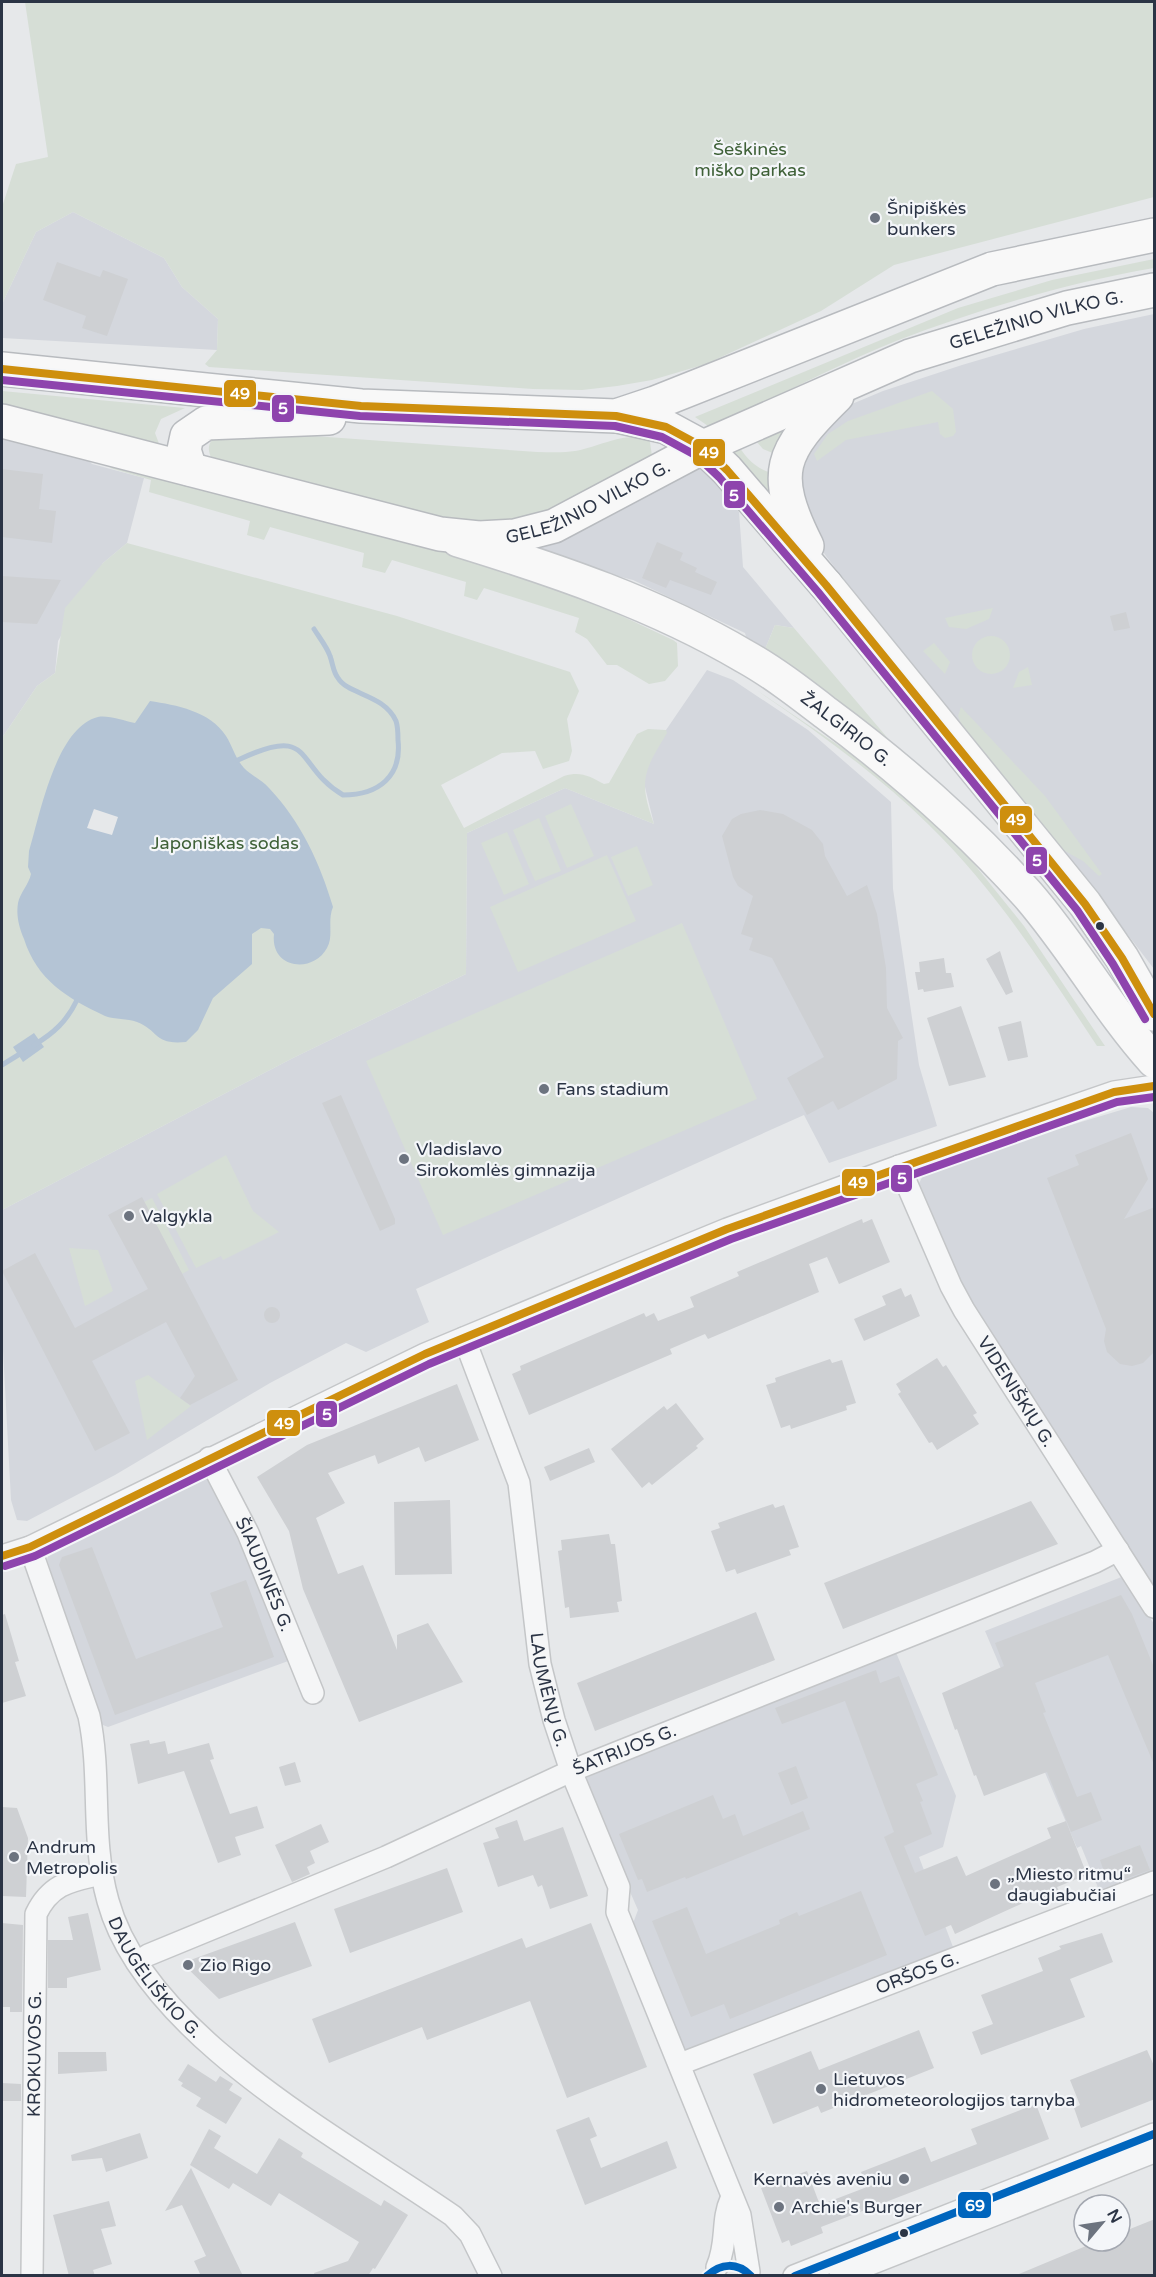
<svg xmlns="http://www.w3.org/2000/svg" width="1156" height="2277" font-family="'Varela Round',sans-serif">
  <rect width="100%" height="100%" fill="#e6e8ea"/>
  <!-- built -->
  <path fill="#d4d7dd" d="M73,212L164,258L182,287L218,319L217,350L2,338V304L36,232Z
    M1154,314V969L1031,808L917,674L826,556L810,533L795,501L804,442L840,409L883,391L962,365L1084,329Z
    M2,436L85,457L92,464L144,478L127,543L103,563L58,641L55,673L37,686L2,738Z
    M694,464L702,467L739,512L743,567L794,628L775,625L763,654L747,640L745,633L633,580L570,564L528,550Z
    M707,670L733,680L808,730L891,802L893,889L919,1065L937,1126L829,1163L804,1115L416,1289L429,1322L366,1352L346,1343L270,1383L115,1475L27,1521L17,1520L11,1500L2,1331V1210L293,1058L466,974L467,833L565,788L654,824L645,787V769L666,730Z
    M1131,1107L1148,1108L1154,1113V1594L960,1285L916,1189L927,1168Z
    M208,1470L248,1550L291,1660L108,1727L98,1723L47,1559L53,1545Z
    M1124,1576L1154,1624V1871L1099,1890L1081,1846L1077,1848L985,1631Z
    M895,1650L956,1796L943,1847L919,1857L953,1947L685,2051L632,1926L638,1910L583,1785L590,1771Z"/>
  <!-- green -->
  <path fill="#d6ded6" d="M25,2H1154V197L894,265L821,311L706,364L652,380L617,386L582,390L533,389L209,367L205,364L217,350L218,319L182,287L164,258L73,212L36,232L2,304V207L16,164L48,157Z
    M1154,259V268C1067,283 979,309 896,341C834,366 771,400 711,428L695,417L958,308L1052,280Z
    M2,391L185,408L161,419L155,433L161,449L2,405Z
    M932,391L953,409L956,432L953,436L945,438L940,434L938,422L846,440L817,461L814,454L828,434L848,421Z
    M802,413L780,456L763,449L756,441Z
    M218,434L299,435L537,452C549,452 563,453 575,451C597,448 632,428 650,442L652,456L550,518L514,526L442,523L213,461C206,449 208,442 218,434Z
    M737,443C745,458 760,473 778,474L777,508L729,447Z
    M115,463L336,518L543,579L673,640L677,643L678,666L665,681L649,684L617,665H607L587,639L575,632L579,618L484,588L477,600L464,596L466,582L392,560L385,573L362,567L364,553L270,527L264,540L247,535L250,521L149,492L151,480L110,468Z
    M127,543L397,616L570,672L579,691L567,719L572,751L569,761L543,769L535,751L502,753L441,785L464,828L564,776C581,771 589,776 604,784L609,783L637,734L648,729L666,730L667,733C644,771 638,780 654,824L565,788L467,833L466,974L293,1058L2,1210V738L37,686L55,673L65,608L103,563Z
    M993,608L989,619L966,629L949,627L945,618Z
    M775,625L794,628L891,742L889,744L763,654Z
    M972 655a19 19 0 1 1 38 0a19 19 0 1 1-38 0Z
    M934,643L950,662L945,674L923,651Z
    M1028,667L1032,685L1013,688L1019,672Z
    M749,685L893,782L962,849L1024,926L1105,1046H1097C1046,969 996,890 929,825C874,771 812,728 749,685Z
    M961,707L1045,796L1102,874L1099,876L1083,861L1063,850L963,729L958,716Z
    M571,804L594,856L567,868L545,816Z
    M539,818L561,871L535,881L513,830Z
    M507,832L529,884L504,895L481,843Z
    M637,846L653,885L628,896L611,857Z
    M607,855L636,921L518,972L490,907Z
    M682,923L757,1099L443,1235L366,1061Z
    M226,1155L253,1211L279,1232L223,1260L221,1256L196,1268L157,1194Z
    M152,1198L189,1270L182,1274L144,1202Z
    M69,1248L98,1250L113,1291L85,1306Z
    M148,1375L191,1406L147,1440L135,1381Z"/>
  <!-- water -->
  <path fill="#b4c4d5" d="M150,701C176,705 210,711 226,736C233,747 235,758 244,768C252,776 262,780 269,788C301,822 320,863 333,907C327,921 334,936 327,948C313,974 270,969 274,934L270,929L261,928L252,934V964L213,998L198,1030L186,1042C153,1045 160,1031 137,1022C127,1018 115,1020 105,1016C67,998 37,980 24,939C19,927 16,916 18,903C20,893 29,884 31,874L28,867L29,851C40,815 56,727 98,717C108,715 124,721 135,723Z
    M34,1033L44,1047L23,1062L13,1047Z"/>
  <!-- pier -->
  <path fill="#e6e8ea" d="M94,809L118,817L112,835L87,828Z"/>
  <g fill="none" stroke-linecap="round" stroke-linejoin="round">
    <!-- stream -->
    <path stroke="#b4c4d5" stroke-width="5" d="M238,760C316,723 293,766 343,795C379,795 402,776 398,740C398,734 398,727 396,721C384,694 348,695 338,678C333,672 333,664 330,656C327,647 319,637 314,629
      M34,1045C54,1033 67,1021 77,1000
      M2,1065L23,1052"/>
  </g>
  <!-- building -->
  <path fill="#ced0d3" d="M57,262L100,277L103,270L128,279L107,336L82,328L86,316L43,300Z
    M2,469L43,474L39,509L56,511L52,543L2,537Z
    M657,542L683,553L680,560L697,568L695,572L717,582L711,595L670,580L666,588L642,578Z
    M2,576L61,580L37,624L2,622Z
    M1126,612L1130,628L1114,631L1110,616Z
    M760,810L783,814L812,830L823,844L825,856L847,896L867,885L877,914L886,968L887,1008L903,1038L898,1041L897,1079L838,1110L833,1101L807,1115L787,1078L824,1057L772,958L749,950L753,938L741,934L753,896L738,886L733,877L722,836L732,819L741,814Z
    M1000,951L1013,992L1006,995L986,959Z
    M944,958L946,973H951L954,987L924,992L923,989L918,990L915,972H920L919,962Z
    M961,1006L986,1077L949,1086L927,1018Z
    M1021,1021L1028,1057L1008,1061L998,1027Z
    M341,1095L395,1219V1224L380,1231L322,1103Z
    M1131,1133L1148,1179L1124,1219L1155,1207V1351L1143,1363L1132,1366L1120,1364L1107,1352L1104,1341L1106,1329L1047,1178L1079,1165L1075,1155Z
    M142,1197L238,1380L190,1405L180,1398L195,1376L166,1322L92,1361L130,1433L95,1451L2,1271L35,1253L75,1328L148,1289L108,1215Z
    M862,1219L863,1223L872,1219L890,1262L839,1284L827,1257L809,1264L819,1292L708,1339L705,1334L670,1349L672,1354L529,1415L512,1374L521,1370L520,1366L644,1313L646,1317L654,1313L658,1321L694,1307L690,1297L739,1276L737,1272Z
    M901,1288L905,1297L911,1294L920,1316L864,1341L854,1319L886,1305L882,1296Z
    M264 1315a8 8 0 1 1 16 0a8 8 0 1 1-16 0Z
    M937,1358L943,1367L946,1365L977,1413L973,1415L979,1424L937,1450L932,1442L929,1443L898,1394L901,1392L896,1384Z
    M830,1359L832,1363L842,1360L856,1403L846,1406L847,1410L791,1429L790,1425L781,1428L766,1385L776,1382L775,1378Z
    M457,1384L479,1440L425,1462L419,1447L378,1464L375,1455L328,1473L345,1503L316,1518L338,1574L363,1565L397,1650V1635L428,1623L463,1682L359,1722L303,1589L289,1531L257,1477L307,1445Z
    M676,1403L704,1439L696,1446L698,1448L652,1485L649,1482L642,1488L611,1449L664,1406L667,1410Z
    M589,1448L595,1462L550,1481L544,1467Z
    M450,1500L452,1574L395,1575L394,1502Z
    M1031,1501L1058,1544L843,1629L824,1583Z
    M773,1504L775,1508L784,1505L799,1547L789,1550L791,1555L737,1574L735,1569L726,1572L711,1531L720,1528L718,1523Z
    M609,1534L611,1544H615L619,1576L622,1601L617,1602L619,1612L570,1618L569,1607L565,1608L558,1551L562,1550L561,1540Z
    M92,1547L136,1659L223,1627L210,1593L246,1580L274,1657L115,1715L59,1565L62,1557Z
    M1121,1595L1132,1614L1155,1670V1767L1108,1655L1035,1683L1046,1712L1043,1713L1077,1797L1091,1792L1102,1820L1071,1832L1047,1772L984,1796L976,1775L974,1776L957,1729L955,1730L942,1693L1004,1666L995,1643Z
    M756,1612L775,1660L595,1731L577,1683Z
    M5,1614L19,1661L15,1662L26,1696L2,1703V1615Z
    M876,1670L880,1683L899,1676L938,1775L916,1784L923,1801L920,1802L932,1834L904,1846L915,1873L957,1856L966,1876L1051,1838L1047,1828L1066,1821L1087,1875L1057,1887L1059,1891L1035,1901L1034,1898L955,1934L951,1925L925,1936L884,1837L894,1832L845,1701L782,1724L775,1708Z
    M149,1740L150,1744L165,1741L168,1754L209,1743L214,1759L210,1760L230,1814L257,1806L264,1828L235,1837L241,1855L218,1863L184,1771L138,1784L130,1744Z
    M295,1762L301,1782L285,1786L279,1767Z
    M796,1766L808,1798L791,1805L778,1773Z
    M713,1795L723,1819L735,1814L743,1836L803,1811L810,1829L686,1879L685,1877L647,1892L642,1879L638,1880L619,1834Z
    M2,1807L17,1808L28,1838L26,1897L2,1896Z
    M517,1820L524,1841L563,1827L588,1896L550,1909L542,1885L538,1887L533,1875L498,1887L483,1843L499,1838L495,1828Z
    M321,1824L329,1842L310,1851L315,1863L307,1867L310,1874L292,1882L275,1845Z
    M1140,1845L1150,1870L1125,1879L1122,1871L1106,1877L1100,1860Z
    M447,1868L463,1912L350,1953L334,1909Z
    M861,1891L887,1955L730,2019L724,2004L691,2017L652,1921L687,1907L706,1954L780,1924L779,1920L797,1912L799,1916Z
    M88,1913L101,1970L67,1978V1988H48V1940H73L68,1917Z
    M295,1922L312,1966L219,1999L182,1963Z
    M2,1923L23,1925L22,2012H10V2007H2Z
    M591,1923L647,2067L567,2098L530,2001L427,2040L422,2027L329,2063L312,2019L522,1938L526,1948Z
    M1102,1933L1113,1962L1070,1979L1085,2017L981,2055L972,2032L993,2024L981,1995L1043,1971L1038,1958L1061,1949L1059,1946Z
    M919,2030L934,2068L821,2113L818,2106L773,2124L753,2074L811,2051L819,2070Z
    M1147,2050L1155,2068V2099L1081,2128L1074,2108L1080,2105L1070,2080Z
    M58,2052H106L107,2071L58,2074Z
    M188,2064L216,2082L220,2076L233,2084L229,2090L242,2098L226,2124L196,2106L201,2098L181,2086L183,2083L178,2080Z
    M2,2083L21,2084V2101H2Z
    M1036,2104L1049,2139L821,2227L823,2233L791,2246L789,2240L782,2243L761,2188L807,2171L820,2205L867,2187L861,2172L925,2147L931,2162L977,2144L971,2129Z
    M589,2117L597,2136L590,2139L601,2168L667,2141L677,2168L585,2205L556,2130Z
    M209,2129L221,2136L214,2148L257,2174L279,2138L303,2153L301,2157L381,2206L384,2200L408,2215L375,2269L373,2268L368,2276H315L314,2273L348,2261L359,2242L279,2193L271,2206L233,2183L229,2189L190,2165Z
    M140,2133L148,2158L106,2172L102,2158L72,2161L71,2155Z
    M191,2168L205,2197L243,2276H201L194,2261L206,2256L182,2205L165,2211Z
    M109,2201L116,2226L101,2229L112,2264L93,2270L95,2276H69L53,2215Z
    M1155,2219V2276H1014L1098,2241H1120V2233Z"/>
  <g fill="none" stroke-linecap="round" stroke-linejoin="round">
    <!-- minor casing -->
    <g stroke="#c4c6c8" stroke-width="24">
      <g id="minor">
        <path id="s1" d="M899,1166L951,1286L964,1310L1154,1607"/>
        <path id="s2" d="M464,1338L519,1483L540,1664L554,1720L571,1771L619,1887L617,1912L740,2215L749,2272"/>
        <path id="s3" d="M209,1458L248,1533L313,1693"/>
        <path id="s4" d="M30,1547L89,1716C102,1778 90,1837 108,1901C145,2036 344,2140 453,2216L470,2234L491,2276"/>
        <path d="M2,1556L30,1547L425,1354L620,1273L727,1229L899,1166L1114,1092L1154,1086"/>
        <path id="s5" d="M137,1962L148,1955L386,1857L571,1771L1095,1562L1118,1550"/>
        <path id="s6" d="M680,2064L1154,1882"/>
        <path d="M717,2267C728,2243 721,2221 731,2199"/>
        <path id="s7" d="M32,2276L36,1914C51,1883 71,1881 101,1874"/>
        <path d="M794,2276L1154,2134"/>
        <path d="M840,2276L1154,2152"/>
      </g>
    </g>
    <!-- primary casing -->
    <g stroke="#c2c5c8" stroke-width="36">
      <g id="primary">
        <path id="s8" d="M458,540C556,570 656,604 744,656C773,672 800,693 826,713C899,767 967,827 1028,895C1074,948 1108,1010 1154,1061"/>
        <path d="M826,585L1085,904L1122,958L1154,1014"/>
      </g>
    </g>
    <!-- trunk casing -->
    <g stroke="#b8bbbf" stroke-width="36">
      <g id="trunk">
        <path d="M2,369L361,406L616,416L655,403L992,269L1154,235"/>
        <path d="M617,416L666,427L703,447L727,470L826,585"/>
        <path id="s9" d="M2,421L440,534L479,538L515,536L554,526L703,447L910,356L1067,308L1154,290"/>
        <path d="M190,469L184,450L187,436L206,423L329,418"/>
        <path d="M807,546C770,472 780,452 837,396"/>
      </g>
    </g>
    <!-- minor -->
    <use href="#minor" stroke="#f5f6f7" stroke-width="21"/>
    <!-- primary -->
    <use href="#primary" stroke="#f8f8f8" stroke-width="33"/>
    <!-- trunk -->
    <use href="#trunk" stroke="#f8f8f8" stroke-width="33"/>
    <!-- bus-1 casing -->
    <g stroke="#f4f6f9" stroke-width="12">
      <path id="bus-1" d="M2,369L361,406L616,416L666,427L703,447L727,470L826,585L1085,904L1122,958L1154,1014
        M2,1556L30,1547L425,1354L727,1229L1114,1092L1154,1086"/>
    </g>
    <!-- bus-2 casing -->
    <g stroke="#f4f6f9" stroke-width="12">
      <path id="bus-2" d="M2,380L360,416L615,426L662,437L697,456L719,477L818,592L1077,910L1113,964L1145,1019
        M5,1566L35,1556L429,1364L731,1239L1117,1102L1154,1097"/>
    </g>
    <!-- bus-3 casing -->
    <g stroke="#f4f6f9" stroke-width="12">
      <path id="bus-3" d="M707,2276C721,2263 737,2262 751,2276
        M795,2276L1154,2134"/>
    </g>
    <!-- bus-1 -->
    <use href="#bus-1" stroke="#ce8f0e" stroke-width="8"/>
    <!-- bus-2 -->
    <use href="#bus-2" stroke="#8e44ad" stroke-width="8"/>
    <!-- bus-3 -->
    <use href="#bus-3" stroke="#0065bd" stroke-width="8"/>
  </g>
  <!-- markers -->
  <g fill="#6c737f" stroke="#f4f6f9" stroke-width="2">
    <circle cx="875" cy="218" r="6"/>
    <circle cx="544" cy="1089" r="6"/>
    <circle cx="404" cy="1159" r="6"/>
    <circle cx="129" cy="1216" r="6"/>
    <circle cx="14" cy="1857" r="6"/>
    <circle cx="995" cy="1884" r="6"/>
    <circle cx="188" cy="1965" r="6"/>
    <circle cx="821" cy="2089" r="6"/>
    <circle cx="904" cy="2179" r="6"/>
    <circle cx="779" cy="2207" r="6"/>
  </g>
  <g fill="#2b3445" stroke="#f4f6f9" stroke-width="2">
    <circle cx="1100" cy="926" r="5"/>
    <circle cx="904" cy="2233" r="5"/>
  </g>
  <g text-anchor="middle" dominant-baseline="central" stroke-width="4.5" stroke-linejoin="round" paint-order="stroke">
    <!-- park labels -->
    <g font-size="18" fill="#3f6138" stroke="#f4f6f9">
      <text x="750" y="149">Šeškinės<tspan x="750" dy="21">miško parkas</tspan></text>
      <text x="225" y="843">Japoniškas sodas</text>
    </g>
    <!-- poi labels -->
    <g font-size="18" fill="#2b3445" stroke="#f4f6f9" text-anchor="start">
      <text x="887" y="208">Šnipiškės<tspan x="887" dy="21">bunkers</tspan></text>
      <text x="556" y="1089">Fans stadium</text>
      <text x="416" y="1149">Vladislavo<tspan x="416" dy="21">Sirokomlės gimnazija</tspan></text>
      <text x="141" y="1216">Valgykla</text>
      <text x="26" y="1847">Andrum<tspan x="26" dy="21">Metropolis</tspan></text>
      <text x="1007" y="1874">„Miesto ritmu“<tspan x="1007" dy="21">daugiabučiai</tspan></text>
      <text x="200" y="1965">Zio Rigo</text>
      <text x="833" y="2079">Lietuvos<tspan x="833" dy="21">hidrometeorologijos tarnyba</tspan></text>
      <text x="892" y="2179" text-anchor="end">Kernavės aveniu</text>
      <text x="791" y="2207">Archie's Burger</text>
    </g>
    <!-- street labels -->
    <g font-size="18" fill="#2b3445" stroke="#f4f6f9">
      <text stroke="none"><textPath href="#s9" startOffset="1094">GELEŽINIO VILKO G.</textPath></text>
      <text stroke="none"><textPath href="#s9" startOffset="608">GELEŽINIO VILKO G.</textPath></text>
      <text stroke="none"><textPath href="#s8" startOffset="435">ŽALGIRIO G.</textPath></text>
      <text stroke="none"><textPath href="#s1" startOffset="255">VIDENIŠKIŲ G.</textPath></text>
      <text stroke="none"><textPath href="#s3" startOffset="129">ŠIAUDINĖS G.</textPath></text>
      <text stroke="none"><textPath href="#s2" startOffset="364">LAUMĖNŲ G.</textPath></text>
      <text stroke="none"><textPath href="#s5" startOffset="532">ŠATRIJOS G.</textPath></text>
      <text stroke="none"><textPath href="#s6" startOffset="254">ORŠOS G.</textPath></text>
      <text stroke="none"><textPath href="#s4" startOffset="456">DAUGĖLIŠKIO G.</textPath></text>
      <text stroke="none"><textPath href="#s7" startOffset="222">KROKUVOS G.</textPath></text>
    </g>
  </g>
  <g stroke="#f4f6f9" stroke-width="2">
    <rect x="223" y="379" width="34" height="29" rx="6" fill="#ce8f0e"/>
    <rect x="271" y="394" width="24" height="29" rx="6" fill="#8e44ad"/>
    <rect x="692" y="438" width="34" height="29" rx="6" fill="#ce8f0e"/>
    <rect x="723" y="480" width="23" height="29" rx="6" fill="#8e44ad"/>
    <rect x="999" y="805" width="34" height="29" rx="6" fill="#ce8f0e"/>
    <rect x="1025" y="846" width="23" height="29" rx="6" fill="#8e44ad"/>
    <rect x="890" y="1164" width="23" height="29" rx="6" fill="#8e44ad"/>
    <rect x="841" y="1168" width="35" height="29" rx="6" fill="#ce8f0e"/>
    <rect x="315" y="1400" width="23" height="28" rx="6" fill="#8e44ad"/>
    <rect x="266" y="1409" width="35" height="28" rx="6" fill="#ce8f0e"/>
    <rect x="957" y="2191" width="35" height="28" rx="6" fill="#0065bd"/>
  </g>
  <g font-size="16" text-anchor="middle" font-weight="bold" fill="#fff">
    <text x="240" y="399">49</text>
    <text x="283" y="414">5</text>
    <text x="709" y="458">49</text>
    <text x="734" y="501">5</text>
    <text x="1016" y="825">49</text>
    <text x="1037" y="866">5</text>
    <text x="902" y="1184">5</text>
    <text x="858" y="1188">49</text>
    <text x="327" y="1420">5</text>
    <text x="284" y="1429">49</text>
    <text x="975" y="2211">69</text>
  </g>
  <!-- border -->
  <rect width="1156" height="2277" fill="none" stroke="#2b3445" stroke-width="6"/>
  <!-- north arrow -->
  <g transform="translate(1102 2223) rotate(61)"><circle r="28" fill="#f4f6f9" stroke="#a4a8b1" stroke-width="1.5"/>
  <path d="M0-4.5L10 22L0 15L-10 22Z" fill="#6c737f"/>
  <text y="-9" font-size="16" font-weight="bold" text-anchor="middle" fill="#2b3445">N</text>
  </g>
</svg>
